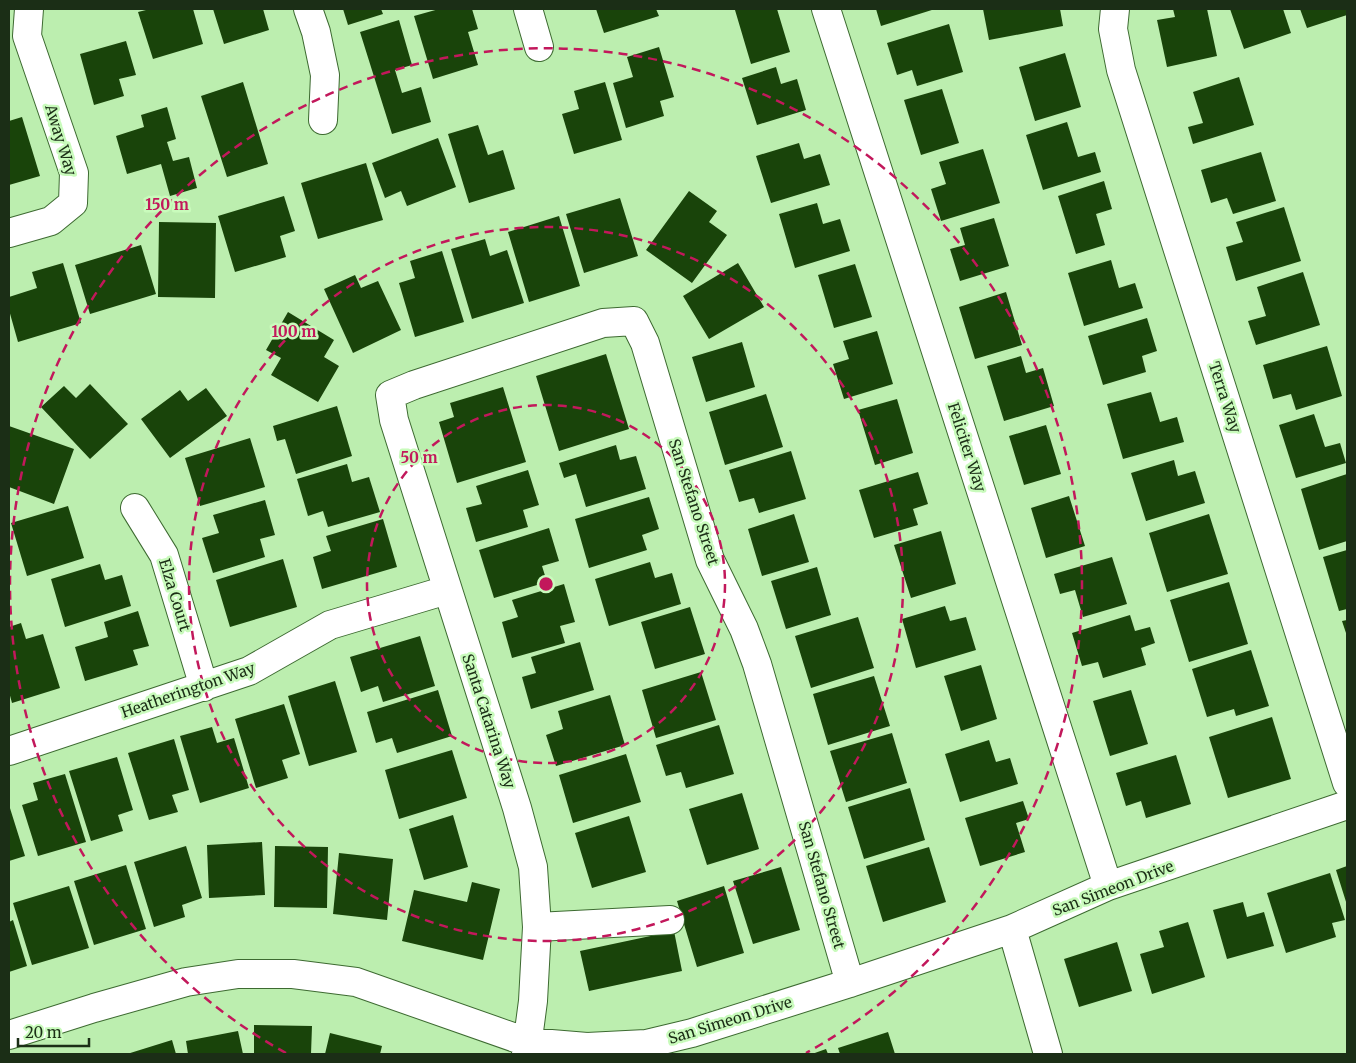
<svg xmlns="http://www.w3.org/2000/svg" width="1356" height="1063" font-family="Merriweather,serif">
  <rect width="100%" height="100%" fill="#bceeaf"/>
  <!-- building -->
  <path fill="#19440a" d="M150,9H193L203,44L153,59L138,12Z
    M213,9H263L269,30L224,44Z
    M343,9H381L383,14L348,25Z
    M439,9H472L478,29L468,32L478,65L433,79L414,16Z
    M596,9H656L659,16L604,33Z
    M740,9H777L790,52L751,64L735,10Z
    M876,9H935L881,26Z
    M983,9H1044L1045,10L1060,9L1063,26L989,40Z
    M1173,9H1207L1217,56L1167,67L1157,20L1175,17Z
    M1230,9H1283L1291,33L1244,49Z
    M1300,9H1346L1347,15L1307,28Z
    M399,20L412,65L395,70L402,93L421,87L431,122L392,134L360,32Z
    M949,24L963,72L917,86L912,70L897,75L887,43Z
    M126,41L136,75L119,79L124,96L94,105L80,54Z
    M659,47L674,97L660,101L664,116L626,128L613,83L633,77L627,57Z
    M1065,53L1081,107L1035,121L1019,67Z
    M776,67L781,84L797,79L806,110L757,125L742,78Z
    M1239,77L1254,125L1193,144L1188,127L1203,123L1193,92Z
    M243,82L268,164L227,177L201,96Z
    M605,82L622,140L574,154L562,114L579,109L574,91Z
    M942,89L959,143L921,155L904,100Z
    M167,107L176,139L167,142L173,161L189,157L197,188L170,196L161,164L127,174L116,136L144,127L141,115Z
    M22,117L40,176L9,185V121Z
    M1067,122L1078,157L1095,152L1101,172L1043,190L1026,135Z
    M478,125L488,155L503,150L515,189L469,203L448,134Z
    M438,138L456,187L407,206L401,191L385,198L372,163Z
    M799,143L804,159L820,154L830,185L771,203L756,156Z
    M983,149L1000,203L941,221L931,189L946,184L939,162Z
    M1261,152L1276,201L1233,214L1227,198L1211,203L1201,170Z
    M366,163L383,220L318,239L301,183Z
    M1104,181L1112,209L1096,214L1105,245L1076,254L1058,196Z
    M689,191L717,211L709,222L727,235L692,283L646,250Z
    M284,196L295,231L280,236L286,257L235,272L218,216Z
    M620,198L638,256L584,273L566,214Z
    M817,203L823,224L840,219L850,251L795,268L779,214Z
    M1284,207L1301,261L1236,281L1226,247L1243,242L1236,222Z
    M559,216L580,286L529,302L508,232Z
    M994,218L1009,266L960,281L950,249L965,245L960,228Z
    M159,222L216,223L215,298L158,297Z
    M485,239L490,256L507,250L524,303L472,319L451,249Z
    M141,245L156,294L90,314L75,265Z
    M442,251L464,322L415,337L399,283L415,278L410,261Z
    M1111,260L1119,288L1135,283L1143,308L1084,326L1068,273Z
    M63,263L81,323L18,342L9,310V297L37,288L32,272Z
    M738,263L764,307L709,339L683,296Z
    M855,264L872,317L834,328L818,275Z
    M1303,272L1320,325L1256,345L1248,321L1266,316L1257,287Z
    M355,275L361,288L378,281L401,330L353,353L324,289Z
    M1006,292L1022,345L975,359L959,307Z
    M288,312L334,340L324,357L339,366L318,402L271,375L281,358L266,350Z
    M1147,318L1157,351L1142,356L1146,372L1103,385L1088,336Z
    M877,331L893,384L844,399L833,364L849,359L843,341Z
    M742,342L755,387L706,402L692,357Z
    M1327,346L1342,396L1296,410L1291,394L1273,399L1263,365Z
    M606,354L629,429L559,451L536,376Z
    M1021,356L1026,373L1043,368L1054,406L1004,421L987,366Z
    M90,384L128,424L90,459L41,407L64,386L76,398Z
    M503,387L526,462L457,483L439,422L454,417L450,403Z
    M206,388L227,416L170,458L141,419L180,390L188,401Z
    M1151,392L1160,422L1177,417L1184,442L1123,459L1107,404Z
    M766,394L783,447L725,465L709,412Z
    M897,399L913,453L875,465L858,410Z
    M337,406L352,456L296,474L285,439L277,441L273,426Z
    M1314,414L1325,447L1340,443L1346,463L1296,478L1279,425Z
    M1046,425L1061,474L1024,485L1009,436Z
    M9,426L74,449L54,504L9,487Z
    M250,438L265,487L200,506L185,458Z
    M616,445L620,460L636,456L646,489L586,507L576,474L564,478L559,463Z
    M791,451L806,499L759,513L754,498L739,502L729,470Z
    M1174,460L1178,476L1195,471L1205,503L1146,521L1131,473Z
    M347,464L352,482L369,477L380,512L328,527L323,511L308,516L297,479Z
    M528,470L539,505L523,510L528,527L476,542L466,508L482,504L476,486Z
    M918,472L928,504L913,509L918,525L874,538L859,490Z
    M1347,474V541L1319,550L1301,489Z
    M1069,496L1085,546L1046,558L1031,508Z
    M649,497L659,529L642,535L647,550L589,568L575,519Z
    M265,500L275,535L260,539L265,557L213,573L202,538L219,533L213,515Z
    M68,506L84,558L27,576L11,523Z
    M794,514L809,562L762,576L748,529Z
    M1209,514L1228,574L1167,592L1149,533Z
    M383,519L397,567L322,589L313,557L331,551L326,536Z
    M549,528L559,561L542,566L547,582L494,598L479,550Z
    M941,531L956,584L911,598L894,545Z
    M1347,550V609L1339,611L1323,557Z
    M1112,557L1127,604L1083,617L1075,590L1060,594L1054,574Z
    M283,559L297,607L230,627L216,580Z
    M650,562L655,578L672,573L681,604L609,626L595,579Z
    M100,564L105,580L122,575L131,606L65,627L51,579Z
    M817,567L831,615L786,629L771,581Z
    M1229,582L1248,644L1189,662L1170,600Z
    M564,584L575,622L560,626L565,643L512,658L502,622L518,617L512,600Z
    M945,606L950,621L966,617L976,650L916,668L902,619Z
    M690,607L705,654L655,669L641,622Z
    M138,611L149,646L133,650L138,665L85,681L75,647L108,637L104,622Z
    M1130,615L1135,631L1150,627L1155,643L1141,648L1146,665L1103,678L1098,662L1082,666L1072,633Z
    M858,617L874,668L811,688L795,636Z
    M1347,620V636L1342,621Z
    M21,623L26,639L43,634L60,688L12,703L9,692V627Z
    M420,636L435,686L383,702L378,686L361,692L350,657Z
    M580,642L594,690L531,709L522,677L536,673L531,657Z
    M1251,650L1269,706L1236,716L1234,709L1207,717L1192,669Z
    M981,665L997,719L961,731L944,676Z
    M701,672L716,720L656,738L642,690Z
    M874,676L890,726L828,745L813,694Z
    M335,681L357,752L309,766L288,696Z
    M438,690L452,736L397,753L392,738L376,743L367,712Z
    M1131,690L1148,744L1110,756L1093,701Z
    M610,695L625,745L556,766L546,735L563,729L558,711Z
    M284,704L300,754L282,760L288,778L256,788L235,719Z
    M1272,717L1291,779L1228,798L1209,737Z
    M719,725L734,774L686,788L681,772L666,776L656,745Z
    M212,727L217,743L234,738L249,788L200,803L180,736Z
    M892,733L907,783L846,802L830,751Z
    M174,739L189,790L172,795L178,812L149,820L128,753Z
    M989,740L996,762L1010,758L1018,784L960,802L945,754Z
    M452,750L467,798L399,819L385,770Z
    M626,754L641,802L573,823L559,775Z
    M1176,755L1191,804L1146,818L1141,801L1126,806L1116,773Z
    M117,757L133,810L118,815L123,831L91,841L69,771Z
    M65,774L86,842L38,856L22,805L38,800L33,783Z
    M910,788L925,840L864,859L848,807Z
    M742,793L759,849L707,865L689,809Z
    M1023,801L1029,819L1016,823L1025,852L980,866L965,818Z
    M9,805L25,856L9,861Z
    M453,815L468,867L424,880L409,829Z
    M629,816L646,872L592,888L575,833Z
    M262,842L265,895L209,898L207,845Z
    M186,846L202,898L182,905L185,917L154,927L134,862Z
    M275,846L328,847L327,908L274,907Z
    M929,847L946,902L883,922L866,866Z
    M339,853L393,859L387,920L333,914Z
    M126,865L146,929L94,945L74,881Z
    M1347,866V905L1336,870Z
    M781,867L800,930L753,944L733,881Z
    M1330,873L1345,920L1332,923L1336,937L1286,953L1267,893Z
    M472,882L500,889L483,960L402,941L414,890L467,902Z
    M69,886L89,948L32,965L13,903Z
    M724,886L744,953L697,967L677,901Z
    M1243,902L1247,917L1264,912L1274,946L1227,959L1213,910Z
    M13,920L27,966L9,972V922Z
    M1188,922L1205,977L1152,994L1140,954L1164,947L1159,931Z
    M674,931L682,971L589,991L580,951Z
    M1117,942L1132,991L1079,1007L1064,959Z
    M254,1025L312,1026L311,1054H254Z
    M238,1031L243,1054H188L186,1041Z
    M888,1032L895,1054H840L838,1048Z
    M330,1033L382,1046L380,1054H325Z
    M172,1040L176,1054H127Z
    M826,1049L828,1054H812Z"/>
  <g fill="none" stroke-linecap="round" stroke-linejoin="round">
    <!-- minor casing -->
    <g stroke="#3d6a31" stroke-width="30">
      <path id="minor" d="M308,9L316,32L325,75L323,120
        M528,9L539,47
        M826,9L1108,886
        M1115,9L1113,29L1121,70L1347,783
        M9,233L51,221L73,203L74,173L27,36L29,9
        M135,508L164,555L204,687
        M9,751L249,671L330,625L447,590
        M537,927L670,920
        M1012,929L1048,1054
        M9,1035L94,1008L186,982L238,974H293L356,982L527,1042L587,1047L646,1044L692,1033L850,983L1012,929L1108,886L1347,805
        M526,1054L533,1001L537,927L533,867L517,808L394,420L390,395L414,385L603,323L634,321L645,343L710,560L744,629L757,664L850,983"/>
    </g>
    <!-- minor -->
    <use href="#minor" stroke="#fff" stroke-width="28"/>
  </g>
  <!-- distance rings -->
  <g fill="none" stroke="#c2185b" stroke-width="2.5" stroke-dasharray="9 6">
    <circle cx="546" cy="584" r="179"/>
    <circle cx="546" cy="584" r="357"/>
    <path d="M286 1053A536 536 0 1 1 806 1053"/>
  </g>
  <g text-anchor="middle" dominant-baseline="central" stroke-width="5" stroke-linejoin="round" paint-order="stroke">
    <!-- street labels -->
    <g font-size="15" fill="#1b2e16" stroke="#c9fbbc">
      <text transform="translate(61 140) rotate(73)">Away Way</text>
      <text transform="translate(1225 397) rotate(72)">Terra Way</text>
      <text transform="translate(967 447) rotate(72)">Feliciter Way</text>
      <text transform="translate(694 502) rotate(72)">San Stefano Street</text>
      <text transform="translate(175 595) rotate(73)">Elza Court</text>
      <text transform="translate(188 690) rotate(-19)">Heatherington Way</text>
      <text transform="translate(489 721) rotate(72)">Santa Catarina Way</text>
      <text transform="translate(822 885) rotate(74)">San Stefano Street</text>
      <text transform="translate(1113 888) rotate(-21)">San Simeon Drive</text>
      <text transform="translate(730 1020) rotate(-17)">San Simeon Drive</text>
    </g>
  </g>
  <circle cx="546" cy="584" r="8" fill="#c2185b" stroke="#c9fbbc" stroke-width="2.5"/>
  <g font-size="15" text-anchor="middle" font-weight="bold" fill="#c2185b" stroke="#c9fbbc" stroke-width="5" stroke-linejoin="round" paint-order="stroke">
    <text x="167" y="210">150 m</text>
    <text x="294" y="337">100 m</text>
    <text x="419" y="463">50 m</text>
  </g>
  <!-- border -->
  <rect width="1356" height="1063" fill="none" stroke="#1b2e16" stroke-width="20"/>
  <!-- scale -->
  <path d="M18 1038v8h71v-8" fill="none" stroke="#1b2e16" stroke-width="2.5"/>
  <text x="25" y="1038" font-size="15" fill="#1b2e16" stroke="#c9fbbc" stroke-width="4" paint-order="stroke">20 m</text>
</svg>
